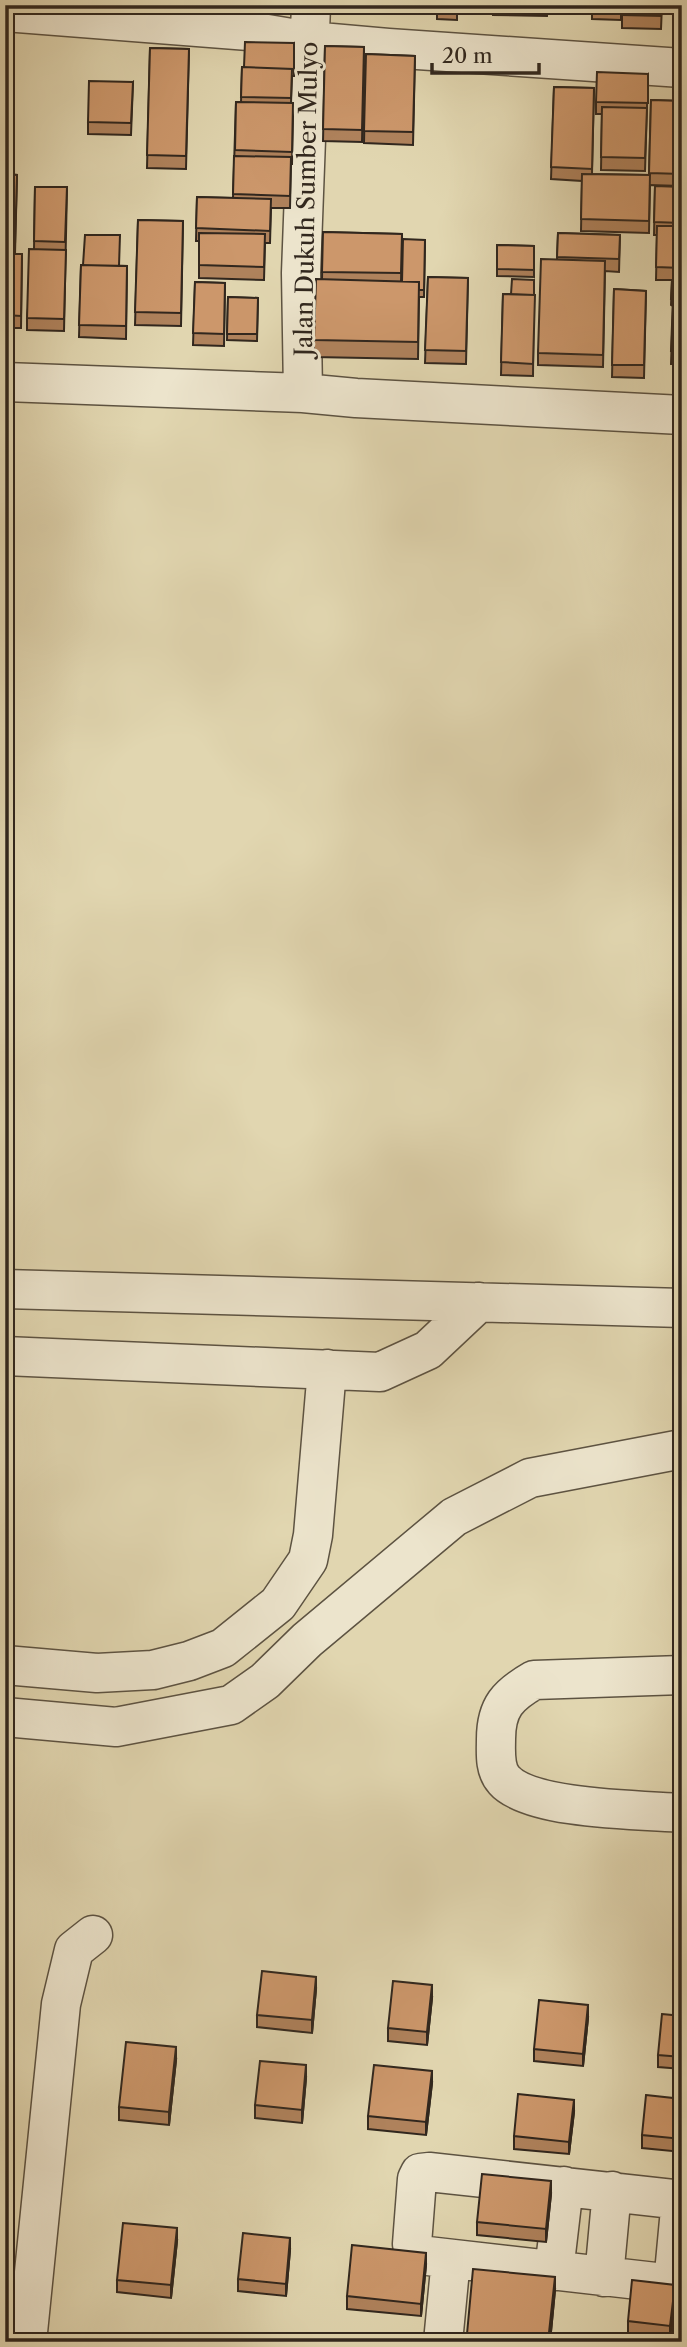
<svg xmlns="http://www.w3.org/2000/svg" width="687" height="2347" font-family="'Libre Caslon Text',serif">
  <rect width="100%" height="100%" fill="#e1d6b0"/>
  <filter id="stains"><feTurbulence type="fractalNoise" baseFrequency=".00286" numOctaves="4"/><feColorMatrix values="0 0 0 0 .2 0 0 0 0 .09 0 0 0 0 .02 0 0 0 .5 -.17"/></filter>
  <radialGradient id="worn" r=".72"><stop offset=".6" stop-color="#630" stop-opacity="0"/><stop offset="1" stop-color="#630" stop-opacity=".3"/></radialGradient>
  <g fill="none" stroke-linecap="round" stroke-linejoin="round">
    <!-- minor casing -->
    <g stroke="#5d5342" stroke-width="41">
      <path id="minor" d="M5,12L249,31L309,41L388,48L682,68
        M5,382L303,393L356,398L682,415
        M303,393L301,273L311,5
        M5,1289L682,1308
        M5,1356L380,1372L428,1350L479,1302
        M5,1665L97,1673L153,1670L189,1661L223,1648L278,1604L308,1560L313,1535L327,1369
        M682,1675L534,1680C508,1695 496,1707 496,1739C496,1752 494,1769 504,1780C530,1810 643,1810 682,1813
        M5,1717L116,1727L231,1705L265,1681L307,1640L454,1517L530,1478L682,1449
        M682,2200L429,2172L420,2173L417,2179L412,2244L414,2252L419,2255L682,2285
        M554,2271L564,2186
        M604,2277L612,2191
        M673,2284L681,2199
        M27,2342L61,2004L74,1950L93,1935
        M443,2342L451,2259"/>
    </g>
    <!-- minor -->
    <use href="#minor" stroke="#ece4cc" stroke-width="38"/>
  </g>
  <!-- wall -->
  <path fill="#af825c" stroke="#31271e" stroke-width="2" d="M386,5H433V9L386,8Z
    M437,5H457V20L437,19Z
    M493,5H548L547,16L493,15Z
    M556,5H589L588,13L556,11Z
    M592,5H621V20L592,19Z
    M622,5H662L661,29L622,28Z
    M676,5H682V46H676Z
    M294,43V76H292L291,103L293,116L292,164H291L290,208H271L270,243H265L264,280L199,278V241H196L197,197L233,198L236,102H241L242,67H244Z
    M325,46L364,47L362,142L323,141Z
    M150,48L189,49L186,169L147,168Z
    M366,54L415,56L413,145L364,143Z
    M648,74L645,171L601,170L602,114H596V102Z
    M133,82L131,135L88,134V122Z
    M554,87L594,88L592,174L649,175L651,100L682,101V186L650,185L649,233L581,231L582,181L551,179Z
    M5,174L17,175L15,254H22L21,328H5Z
    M655,186L682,187V364H671L673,306L671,305L672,280H656L657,235H654Z
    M35,187H67L64,331L27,330V318L34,249Z
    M138,220L183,221L181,326L135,325Z
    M323,232L402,234L401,282L425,240L424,297H419L418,359L314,357V340L322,279Z
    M558,233L620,235L619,272L605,271L603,367L538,365V353L557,260Z
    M497,245L534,246V277L497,276Z
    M81,265L127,266L126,339L79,337Z
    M428,277L468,278L466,364L425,363Z
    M534,280L533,376L501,375L503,294H511Z
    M195,282L225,283L224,346L193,345Z
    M614,289L646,291L644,378L612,377Z
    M228,297L258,298L257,341L227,340Z
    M316,1989L312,2033L257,2027V2015Z
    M432,1998L427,2045L388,2041V2028Z
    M682,2016V2069L658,2067V2055Z
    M588,2018L583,2066L534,2061V2049Z
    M176,2060L169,2125L119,2120V2107Z
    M306,2078L302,2123L255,2118V2105Z
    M432,2083L426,2135L368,2129V2116Z
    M682,2099V2152L642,2148V2135Z
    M574,2112L569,2154L514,2149V2136Z
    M551,2194L546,2242L477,2235V2222Z
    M177,2241L171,2298L117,2292V2280Z
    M290,2250L286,2296L238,2291V2279Z
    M426,2265L421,2316L347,2309V2296Z
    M555,2290L550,2342H467V2334Z
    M675,2297L670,2338L628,2334V2321Z"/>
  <!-- shaded-wall -->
  <path fill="#8f6a4b" stroke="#31271e" stroke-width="2" d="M316,1977V1989L312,2033V2020Z
    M432,1985V1998L427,2045V2032Z
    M588,2005V2018L583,2066V2054Z
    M176,2047V2060L169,2125V2112Z
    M306,2065V2078L302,2123V2110Z
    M432,2071V2083L426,2135V2122Z
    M574,2100V2112L569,2154V2142Z
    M551,2181V2194L546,2242V2229Z
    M177,2228V2241L171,2298V2285Z
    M290,2238V2250L286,2296V2284Z
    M426,2253V2265L421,2316V2304Z
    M555,2277V2290L550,2342H548Z
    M675,2285V2297L670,2338V2326Z"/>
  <!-- building -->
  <path fill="#cc976b" stroke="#31271e" stroke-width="2" d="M437,5H457V7H437Z
    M592,5H621V7L592,6Z
    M622,5H662L661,16L622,15Z
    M676,5H682V40H676Z
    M245,42L294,43V69L244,67Z
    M325,46L364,47L362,130L323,129Z
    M150,48L189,49L186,156L147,155Z
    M366,54L415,56L413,132L364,131Z
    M242,67L292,69L291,98L241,97Z
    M597,72L648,74V103L596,102Z
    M89,81L133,82L131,123L88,122Z
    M554,87L594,88L592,169L551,167Z
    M651,100L682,101V174L649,173Z
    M236,102L293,103L292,152L235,150Z
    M602,107L647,108L645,158L601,157Z
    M234,156L291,157L290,196L233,194Z
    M5,174L17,175L15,245L5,244Z
    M582,174L650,175L649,221L581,219Z
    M655,186L682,187V223L654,222Z
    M35,187H67L65,242L34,241Z
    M197,197L271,199L270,231L196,228Z
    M138,220L183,221L181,313L135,312Z
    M657,226H682V268L656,267Z
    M323,232L402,234L401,273L322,272Z
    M199,233L265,234L264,267L199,265Z
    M558,233L620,235L619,259L557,257Z
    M85,235H120L119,266L83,265Z
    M403,239L425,240L424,290H419V282H402Z
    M497,245L534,246V270L497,269Z
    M29,249L66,250L64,319L27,318Z
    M5,254H22L21,316L5,315Z
    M541,259L605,261L603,355L538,353Z
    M81,265L127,266L126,326L79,325Z
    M428,277L468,278L466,351L425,350Z
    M316,279L419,282L418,342L314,340Z
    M512,279L534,280V295L511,294Z
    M672,280H682V299H671Z
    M195,282L225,283L224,334L193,333Z
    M614,289L646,291L644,365H612Z
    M503,294L535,295L533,364L501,362Z
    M228,297L258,298L257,334H227Z
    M673,299H682V352L671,351Z
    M262,1971L316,1977L312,2020L257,2015Z
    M393,1981L432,1985L427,2032L388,2028Z
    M539,2000L588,2005L583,2054L534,2049Z
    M662,2014L682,2016V2057L658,2055Z
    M126,2042L176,2047L169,2112L119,2107Z
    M260,2061L306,2065L302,2110L255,2105Z
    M374,2065L432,2071L426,2122L368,2116Z
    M518,2094L574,2100L569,2142L514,2136Z
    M646,2095L682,2099V2139L642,2135Z
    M482,2174L551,2181L546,2229L477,2222Z
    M123,2223L177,2228L171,2285L117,2280Z
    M243,2233L290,2238L286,2284L238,2279Z
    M352,2245L426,2253L421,2304L347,2296Z
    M473,2269L555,2277L548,2342L467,2334Z
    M632,2280L675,2285L670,2326L628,2321Z"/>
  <g text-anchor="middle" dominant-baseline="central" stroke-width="6" stroke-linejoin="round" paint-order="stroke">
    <!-- street labels -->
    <g font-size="24" fill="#31271e" stroke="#ece4cc">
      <text transform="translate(306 199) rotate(-89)">Jalan Dukuh Sumber Mulyo</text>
    </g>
  </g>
  <!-- margin -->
  <rect width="687" height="2347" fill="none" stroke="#e1d6b0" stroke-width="28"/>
  <rect x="7" y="7" width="673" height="2333" fill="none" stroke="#31271e" stroke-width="3.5"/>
  <rect x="14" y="14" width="659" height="2319" fill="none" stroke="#31271e" stroke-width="2"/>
  <!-- scale -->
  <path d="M432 63v10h107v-10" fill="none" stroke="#31271e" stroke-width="3.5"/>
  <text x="442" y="63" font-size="21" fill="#31271e" stroke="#ece4cc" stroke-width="5" paint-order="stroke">20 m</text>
  <rect width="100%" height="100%" filter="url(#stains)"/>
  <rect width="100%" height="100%" fill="url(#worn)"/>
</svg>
